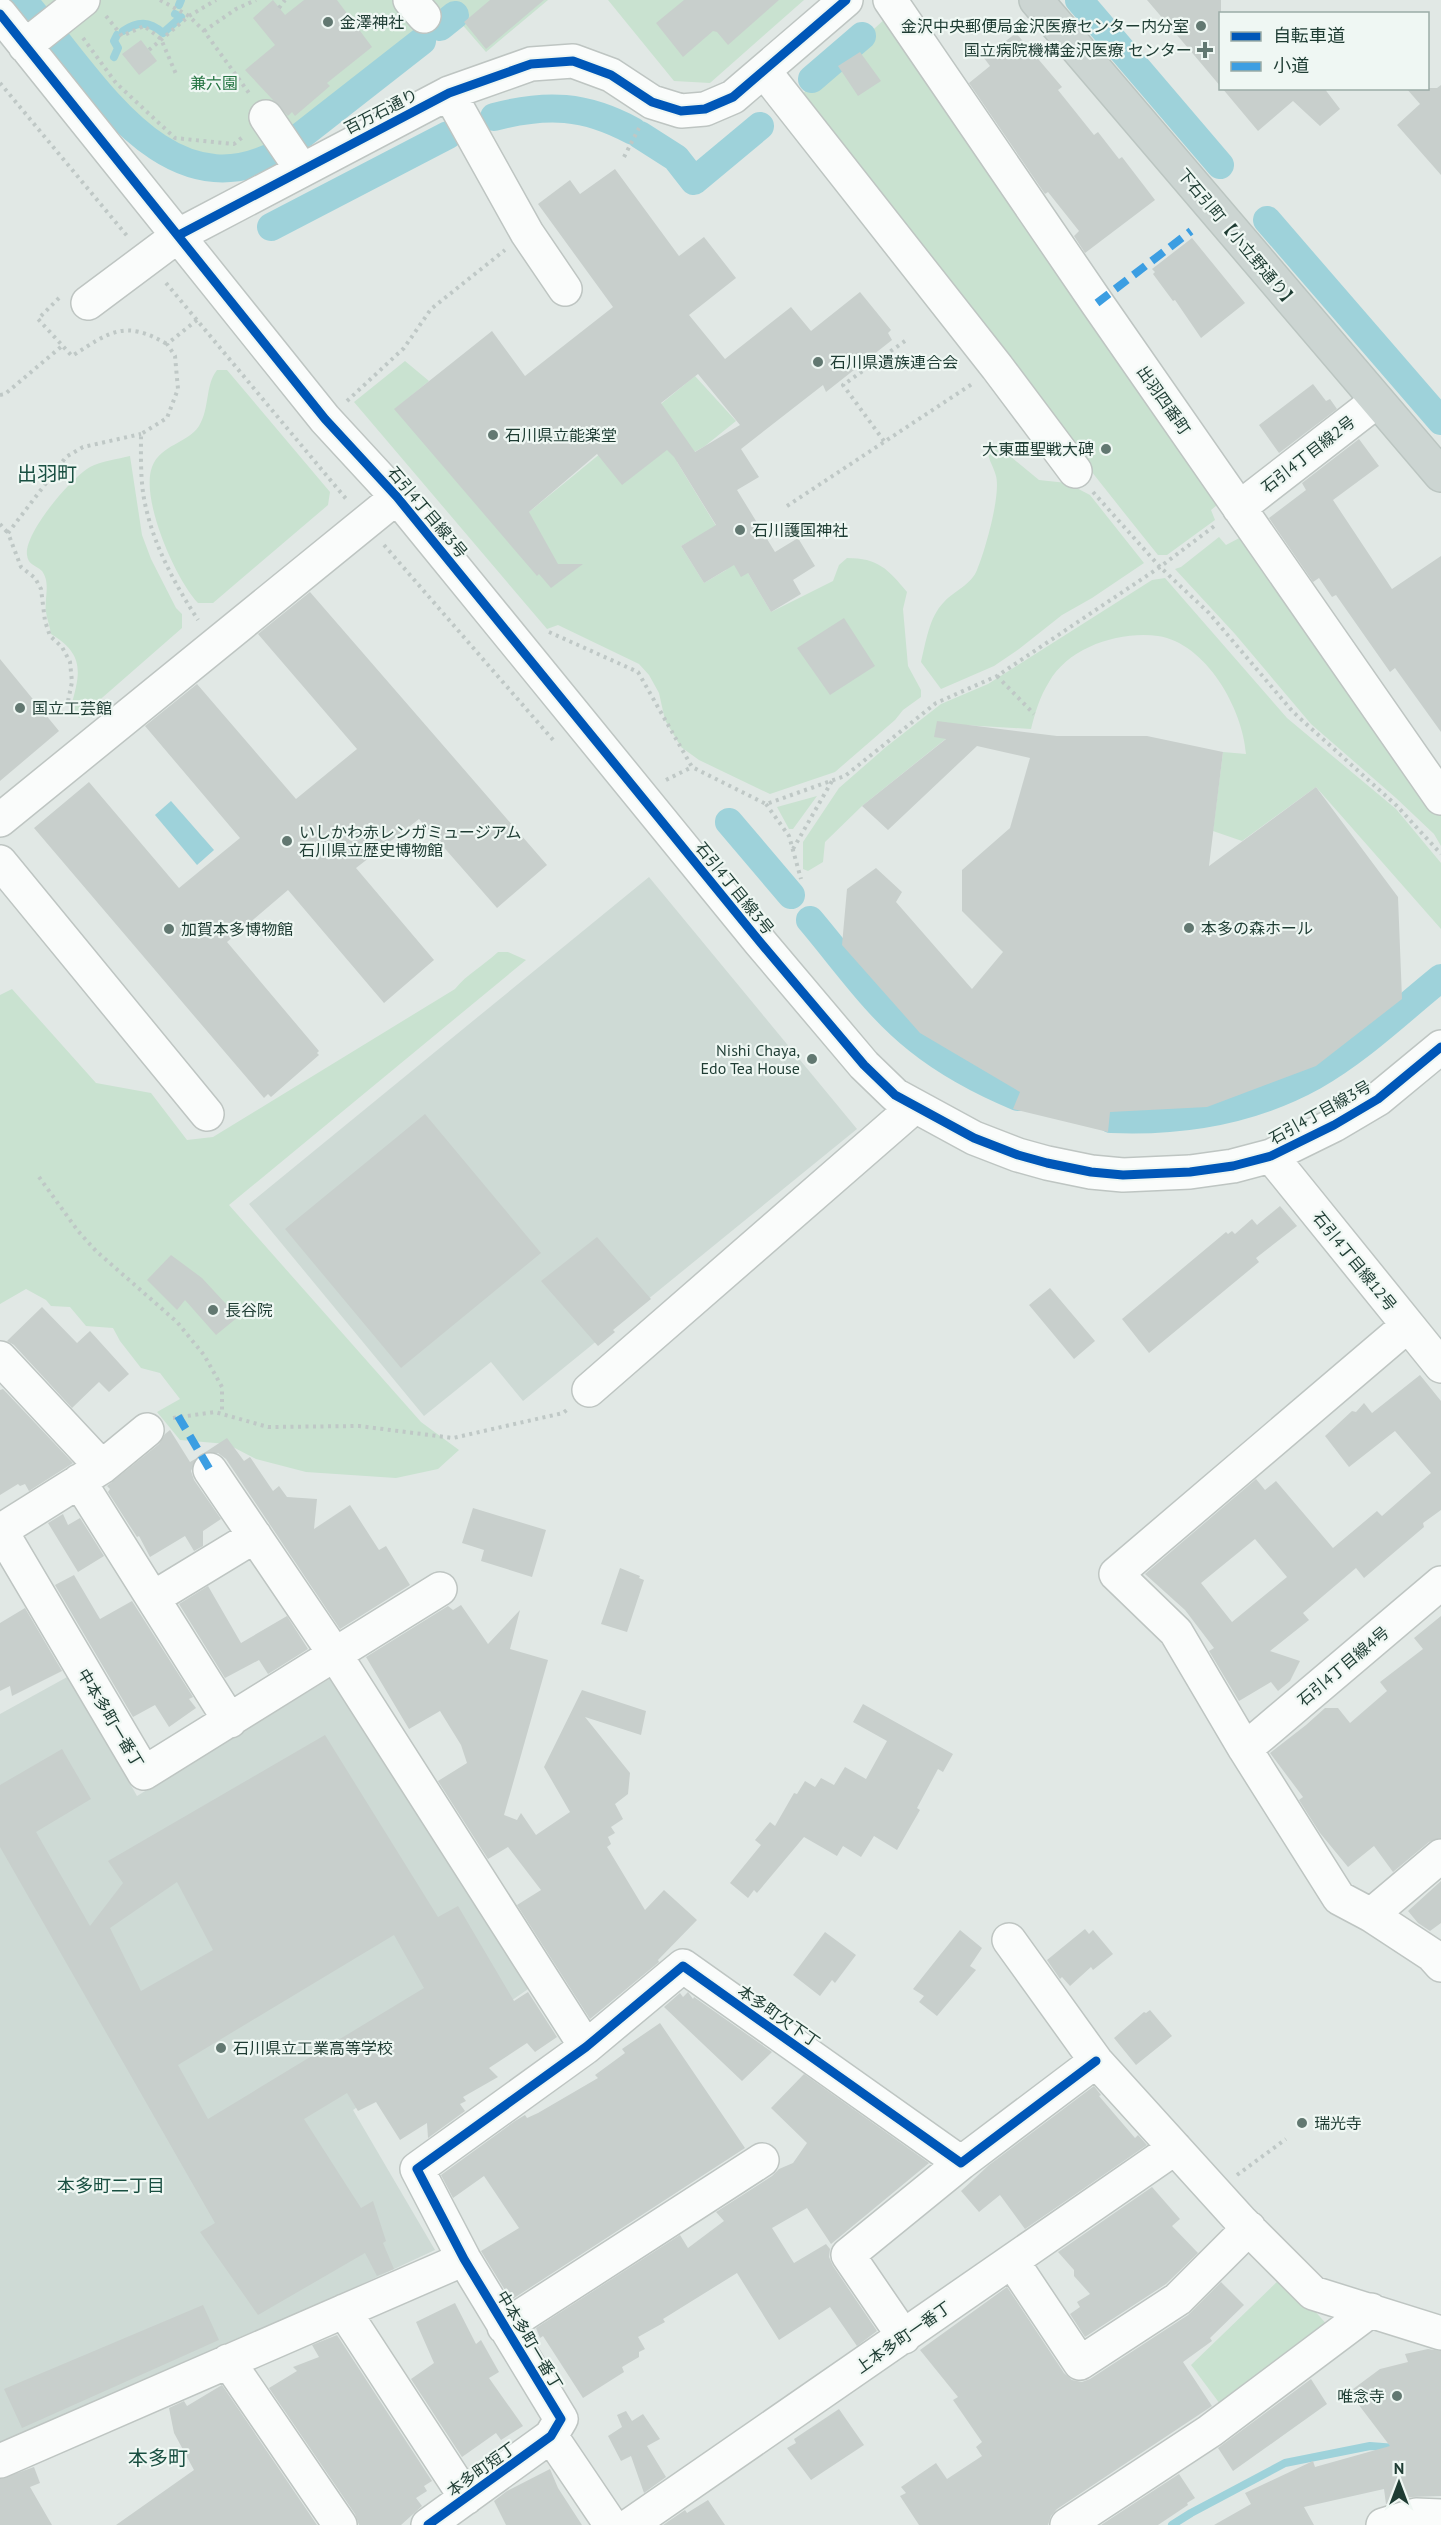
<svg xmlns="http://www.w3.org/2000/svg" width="1441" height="2525" font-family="'PT Sans','Noto Sans JP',sans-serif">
  <rect width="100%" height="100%" fill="#e1e8e5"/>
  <!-- built -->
  <path fill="#cedad5" d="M649,877L857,1129L523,1401L491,1362L424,1416L249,1204Z
    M69,1676L137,1796L331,1678L531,1987L353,2110L435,2250L0,2452V1714Z"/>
  <!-- green -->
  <path fill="#c9e2d0" d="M25,0H548L486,52L453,14L277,153C251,165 222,172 193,164C129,146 66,51 25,0Z
    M608,0H804L710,83L674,81Z
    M886,18L1222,501L1211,510L1215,520L1167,555H1158C1036,404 921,247 801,95Z
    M405,361L429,381L395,409L529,512L695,376L736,421L705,446L677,462L721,534H702L681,546L704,583L726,570L730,559L748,573L771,612L833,581L839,565L847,558C878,558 888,569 907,592L903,609L908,666L921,690V697L903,710L895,720L835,772L770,794L699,760L681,747L665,720L659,693L649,675L639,664L558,625L547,629L354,402Z
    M217,370H227L330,492L328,505L213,603H198C176,580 140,499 152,467C161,444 187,444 199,426C210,408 205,385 217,370Z
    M987,446L1005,452L1039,480L1067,483L1090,495L1144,563L1092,598L1062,615L1019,649L994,666L941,689L921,662C926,642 929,617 944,602C954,591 971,585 977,570C985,551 1001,495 996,476C993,465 987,458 987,446Z
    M130,456L142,535L151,559L176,608L182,614V628L79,718L71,706C81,672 84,654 51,634C50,627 47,619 46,612C44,599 51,583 42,571C36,565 28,565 27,555C24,533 71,478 90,467C101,461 118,459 130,456Z
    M1245,535L1441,814V846L1434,834L1396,798L1311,724L1235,634L1175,569L1181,567L1219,537L1226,545Z
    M1165,578L1287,718L1396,809L1441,863V929L1316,787L1242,841L1213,831L1223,752L1246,754C1243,709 1206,643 1158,636C1119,631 1069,647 1049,682C1040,696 1035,713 1031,729L963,725L862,806L825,842L823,862L808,871L803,869V842L839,788L886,747L941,704L988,684L1152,580Z
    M817,796L793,829H789L777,807Z
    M498,952H508L526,960L229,1205L421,1422L459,1450L438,1469L396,1478L306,1472L256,1459L227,1444L180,1440L157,1412L180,1399L160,1373L141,1368L120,1341L113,1328L86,1326L70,1307L51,1306L46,1300L26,1289L0,1304V995L12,989L96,1083L151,1093L187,1140L213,1137L455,989C467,974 483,966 498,952Z
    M1283,2276L1331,2329L1220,2404L1191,2365Z"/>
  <!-- water -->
  <path fill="#9ed2da" d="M171,801L214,850L197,865L155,815Z"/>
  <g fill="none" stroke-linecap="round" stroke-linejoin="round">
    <!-- stream -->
    <path stroke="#9ed2da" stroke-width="8" d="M179,5L181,0
      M123,31C138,21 149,21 163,33L181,17L175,14
      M114,57L118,48L114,41L117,35
      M1172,2525L1191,2513L1285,2463L1370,2446L1396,2448"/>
    <!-- canal -->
    <path stroke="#9ed2da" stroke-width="28" d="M23,0L41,22
      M1079,0L1220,165
      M440,27L455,15
      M53,36C109,106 180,210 282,151
      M812,79L862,36
      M494,117C547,103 585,105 633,131
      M640,135L676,158L694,181L760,126
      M289,145L422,41
      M1267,220L1441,421
      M271,227L448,135
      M729,822L791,895
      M810,920C844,960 876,1007 918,1040C948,1064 982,1082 1018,1097
      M1111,1119C1182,1122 1251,1111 1314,1076C1360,1050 1400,1011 1441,978"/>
  </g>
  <!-- building -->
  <path fill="#c8cfcc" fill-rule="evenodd" d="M273,0L285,15L304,0H337L372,47L327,83L330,86L295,116L292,112L288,116L245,70L275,45L253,18Z
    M490,0H544L486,49L464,22Z
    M684,0H779L728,45L717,32L713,31L683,57L656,23Z
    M1147,0H1221V87L1194,55Z
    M1016,33L1062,87L1058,90L1094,135L1098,132L1119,159L1122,157L1155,200L1085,253L1074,236L1079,231L1048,192L1045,194L969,83L990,66L984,58Z
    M141,40L157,61L139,75L122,54Z
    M860,52L881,81L858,96L838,66Z
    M1441,85V175L1397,125L1420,104L1406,88H1437Z
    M1222,88H1324L1340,109L1320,126L1293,101L1258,131Z
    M615,169L679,256L704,237L736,278L689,315L725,359L791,307L811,331L860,292L891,330L888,333L892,340L826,392L823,385L741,449L759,477L737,490L775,552L798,538L815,566L793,580L801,594L771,612L748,573L741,577L734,565L704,583L681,546L716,525L674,457L667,450L622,485L597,454L529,512L558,564H583L551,588L539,574L537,576L394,409L492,331L525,376L613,307L538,204L570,180L580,194ZM698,374L740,425L695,452L661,403Z
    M1192,238L1245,303L1201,338L1175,300L1173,301L1153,274L1155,272L1152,269Z
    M1313,384L1326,401L1330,399L1337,409L1279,453L1259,425Z
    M1359,439L1379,466L1333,500L1392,589L1441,556V732L1395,668L1390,672L1336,595L1332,597L1319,578L1313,582L1269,518L1306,490L1302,483Z
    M310,592L547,865L497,908L419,819L356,868L434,960L384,1003L288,890L227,942L319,1051L317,1053L319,1055L271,1097L268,1094L264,1098L34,828L89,782L179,888L240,838L145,726L197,684L296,799L357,749L258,634Z
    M844,618L875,666L830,695L797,648Z
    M0,659L59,731L0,781Z
    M937,721L1057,736H1147L1223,752L1209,866L1316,787L1398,897L1402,999L1316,1066L1207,1107L1110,1112L1108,1132L1013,1109L1020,1092L920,1033L842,945L847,889L876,868L902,892L896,902L972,989L1003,952L962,911V870L1010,828L1030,758L977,746L888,830L862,806L946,739L934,737Z
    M425,1114L541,1253L401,1368L285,1229Z
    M1280,1206L1297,1226L1256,1258L1259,1262L1149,1353L1122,1319L1226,1232L1228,1234L1232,1231L1235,1234L1252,1219L1257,1225Z
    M597,1237L651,1299L613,1330L615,1332L598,1346L541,1281Z
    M171,1255L202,1278L238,1317L216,1335L185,1300L177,1310L147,1280Z
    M1050,1288L1095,1341L1074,1359L1029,1305Z
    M42,1307L77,1343L90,1331L129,1374L109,1392L99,1382L72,1408L14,1345L7,1341Z
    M1420,1375L1441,1401V1510L1423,1523L1424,1527L1364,1578L1356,1568L1303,1613L1309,1620L1270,1651L1300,1661L1290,1681L1278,1691L1271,1682L1239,1701L1209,1651L1214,1648L1185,1610L1145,1574L1256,1479L1265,1490L1276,1481L1333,1548L1377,1511L1382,1516L1431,1473L1395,1431L1349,1467L1325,1436L1352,1411L1356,1412L1364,1403L1372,1413ZM1255,1539L1287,1577L1232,1622L1201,1583Z
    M3,1389L73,1463L29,1491L25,1484L20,1486L18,1484L0,1495V1390Z
    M170,1430L190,1462L197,1458L191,1471L194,1480L221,1519L203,1531V1546L194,1551L185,1536L150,1557L139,1536L137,1537L108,1492L110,1489L107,1486L159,1444L165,1434Z
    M227,1438L244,1461L250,1457L273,1491L279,1486L287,1497L317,1499L314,1529L350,1505L379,1550L386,1546L410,1585L340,1629L226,1459L218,1453H204Z
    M473,1508L546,1530L532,1577L481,1561L484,1550L462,1543Z
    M63,1514L68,1525L80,1518L104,1556L78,1572L48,1523Z
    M620,1568L640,1576L639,1578L644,1580L627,1632L601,1624Z
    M74,1575L100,1619L132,1601L193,1697L189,1699L196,1708L169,1727L155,1705L133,1717L55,1585Z
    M208,1586L241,1643L287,1616L308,1649L268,1674L259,1660L225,1678L179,1604Z
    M461,1605L488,1644L520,1610L510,1649L548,1660L504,1815L517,1820L521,1813L536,1835L570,1812L544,1767L582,1690L646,1711L641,1735L585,1717L630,1773L628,1794L615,1804L623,1819L611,1827L615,1833L608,1837L611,1844L607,1847L645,1910L664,1890L697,1920L658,1960L659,1962L590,2019L517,1905L541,1890L508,1847L488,1859L438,1781L467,1763L461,1745L440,1711L409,1729L366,1657L448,1606L453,1610Z
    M25,1608L62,1671L12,1696L10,1686L0,1691V1623Z
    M1441,1616V1838L1429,1842L1393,1872L1374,1846L1348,1867L1320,1833L1299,1800L1303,1797L1270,1753L1306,1725L1325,1708H1338L1350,1723L1387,1691L1380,1682L1423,1649L1414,1638Z
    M863,1704L953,1754L943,1772L938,1769L917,1808L920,1810L897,1850L874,1836L861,1857L843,1846L837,1856L804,1837L757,1893L754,1890L748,1898L730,1883L761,1845L755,1840L770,1822L775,1826L794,1793L797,1794L805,1781L815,1787L821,1778L834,1785L845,1767L866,1779L887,1741L853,1722Z
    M325,1735L438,1917L458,1906L514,2001L528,1992L557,2037L535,2052L527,2043L489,2068L498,2077L463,2097L466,2101L460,2104L465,2111L428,2138L427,2123L400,2140L376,2102L358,2111L347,2093L304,2119L361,2208L373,2201L386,2241L383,2243L394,2269L377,2276L365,2253L258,2315L200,2232L215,2223L0,1847V1785L62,1749L91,1799L36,1832L90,1926L123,1883L108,1861ZM177,1882L213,1950L141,1991L110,1928ZM394,1935L424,1988L208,2119L178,2065Z
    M1441,1881V1923L1430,1931L1418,1923L1408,1911Z
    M1085,1929L1089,1934L1093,1930L1113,1954L1093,1970L1091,1967L1070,1986L1062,1977L1060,1979L1047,1960Z
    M960,1930L982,1948L970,1966L976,1970L937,2016L919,2002L924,1996L913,1989Z
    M825,1932L856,1955L835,1983L832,1980L820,1996L793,1975Z
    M688,1992L693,1999L694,1997L772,2052L742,2081L664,2007L680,1993L683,1997Z
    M1150,2010L1172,2036L1136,2065L1114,2038L1144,2012L1146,2013Z
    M660,2023L745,2148L511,2300L481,2251L519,2228L484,2176L453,2198L441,2175L515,2121L525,2115L527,2118L538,2113L598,2078L595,2075L625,2053L622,2049Z
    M804,2074L929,2163L831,2244L807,2208L772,2228L794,2263L826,2244L830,2249L829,2257L833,2266L877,2331L857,2346L830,2307L779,2340L737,2273L663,2319L665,2322L638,2337L645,2349L639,2352V2357L622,2367L624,2372L583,2398L543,2336L540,2338L536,2328L680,2235L688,2248L724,2221L716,2212L772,2176L779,2169L793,2163L807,2143L771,2108Z
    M1094,2086L1101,2095L1099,2096L1135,2138L1138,2135L1147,2145L1025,2229L1000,2195L979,2212L961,2191L989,2165Z
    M1152,2187L1180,2219L1172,2226L1198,2253L1166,2284L1085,2337L1070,2314L1080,2307L1077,2302L1090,2294L1074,2276V2270L1058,2252Z
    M1221,2282L1244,2305L1210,2338L1212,2341L1183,2362L1212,2406L1057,2509L1051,2516L1048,2525H919L900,2496L906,2493L901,2487L936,2463L947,2479L982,2456L976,2447L982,2442L953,2400L958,2397L920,2350L1007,2287L1064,2373L1072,2380L1082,2382L1090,2379L1188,2315Z
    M455,2303L476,2344L481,2340L499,2372L489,2378L523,2426L501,2440L496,2433L462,2457L411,2379L434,2363L416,2322Z
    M203,2305L219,2340L22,2428L4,2389Z
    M337,2335L432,2481L424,2486L427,2491L416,2498L422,2506L401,2525H359L355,2514L269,2388L297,2371L293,2367L319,2357L312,2345Z
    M1428,2349L1441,2351V2496L1411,2497L1386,2504L1384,2489L1304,2507L1314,2525H1214L1251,2504L1245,2493L1313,2461L1315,2467L1390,2446L1349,2392L1380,2369L1408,2362L1405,2354Z
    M1311,2379L1327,2404L1233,2471L1218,2448Z
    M222,2385L317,2525H116L194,2470L174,2433L169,2408L184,2401L187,2406Z
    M839,2409L864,2445L811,2480L787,2448L796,2443L794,2439Z
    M626,2411L632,2421L643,2414L660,2439L647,2446L666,2477L644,2493L631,2456L621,2461L608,2436L622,2427L617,2415Z
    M34,2467L40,2483L30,2487L52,2525H0V2479Z
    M550,2469L558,2488L582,2525H506L494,2501L507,2491Z
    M1179,2474L1195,2498L1187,2503L1188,2505L1158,2525H1101Z
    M708,2500L725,2525H663L685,2510L687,2513Z"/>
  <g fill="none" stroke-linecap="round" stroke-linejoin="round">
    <!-- minor casing -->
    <g stroke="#bec5c2" stroke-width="36">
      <path id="minor" d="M410,0L424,16
        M890,0L1097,303L1441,798
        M0,14L325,419L397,497L760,942L864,1065L895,1095L974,1138L1018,1155L1047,1163L1091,1172L1123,1175L1190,1172L1233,1166L1271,1156L1334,1125L1378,1099L1441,1047
        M25,46L83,0
        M764,71L997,367L1075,471
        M449,93L527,233L565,289
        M266,117L302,170
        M88,303L179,235L449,93L531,64L573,61L611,75L652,102L681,111L705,109L733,97L846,0
        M1239,508L1377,401
        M0,820L397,497
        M0,862L207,1114
        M1271,1156L1441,1366
        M1407,1326L1116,1574L1176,1632L1245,1749L1339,1898L1371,1915L1432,1955L1441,1965
        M0,1358L102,1467
        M589,1390L914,1107
        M210,1470L336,1656L586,2047
        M79,1481L230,1721
        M0,1531L102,1467L147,1430
        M1,1531L144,1773L440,1589
        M153,1598L255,1536
        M1245,1749L1441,1583
        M1371,1915L1441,1856
        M1009,1940L1096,2061L1242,2222L1313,2293L1441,2333
        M1012,2261L1080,2363L1178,2299L1249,2228
        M344,2311L466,2498
        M504,2327L762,2160
        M904,2337L848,2255L961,2163L1096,2061
        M228,2361L340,2525
        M551,2436L611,2525
        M0,2461L464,2259
        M428,2525L551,2436L561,2419L464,2259L417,2169L586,2047L683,1966L961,2163
        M630,2525L1175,2148
        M1067,2525L1210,2431L1371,2310
        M1383,2525L1416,2515L1441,2516"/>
    </g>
    <!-- major casing -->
    <g stroke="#bbc5c1" stroke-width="36">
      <path id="major" d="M1036,0L1441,475"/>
    </g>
    <!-- path -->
    <path stroke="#bfc8c6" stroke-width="4" stroke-dasharray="3 4.5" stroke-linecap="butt" d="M160,0L189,16L204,31L249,93
      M279,8L285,0
      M106,16L122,36L144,26L161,39L176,74
      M204,31L236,9L256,0
      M83,38L116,83L175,138L234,144L244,136
      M149,50L189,16L216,0
      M0,83L128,237
      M624,157L639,128
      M166,283L347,500
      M59,298L38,319L72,356C110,332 124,319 167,344
      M197,320L167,344L175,356L178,389L167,418L141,434C141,458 140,484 146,508C155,548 176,586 198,620
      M0,395L5,394L62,346
      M347,401L404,348L431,309L505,250
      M884,441L843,385L905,341
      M1093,492L1160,567L1209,613L1293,712L1397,806L1441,854
      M787,506L972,384
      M0,524L8,533
      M384,545L554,741
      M549,632L638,672L692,767L766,804L845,776L936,703L997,676L1160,567L1217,524
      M997,676L1034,714
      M68,701L72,682L70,662L62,647L50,636L45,621L41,589L35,578L21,567L8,533L66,457L83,447L141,434
      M666,780L692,767
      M766,804L789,836L801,879
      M793,849L832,781
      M39,1177L78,1231L96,1251L177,1322L204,1355L222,1387V1414
      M173,1418L215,1412L268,1427L359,1426L453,1438L563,1413L568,1409
      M1237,2175L1286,2139"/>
    <!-- minor -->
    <use href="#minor" stroke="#fafcfb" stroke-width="33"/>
    <!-- major -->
    <use href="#major" stroke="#ccd5d2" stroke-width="33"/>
    <!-- quiet -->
    <path stroke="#3c9ee2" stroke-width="8" stroke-dasharray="15 8" stroke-linecap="butt" d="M1097,303L1191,231
      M178,1416L210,1470"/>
    <!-- cycleway casing -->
    <g stroke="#eff7f3" stroke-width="13">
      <path id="cycleway" d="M0,14L325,419L397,497L760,942L864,1065L895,1095L974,1138L1018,1155L1047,1163L1091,1172L1123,1175L1190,1172L1233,1166L1271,1156L1334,1125L1378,1099L1441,1047
        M179,235L449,93L531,64L573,61L611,75L652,102L681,111L705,109L733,97L846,0
        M428,2525L551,2436L561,2419L464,2259L417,2169L586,2047L683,1966L961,2163L1096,2061"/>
    </g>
    <!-- cycleway -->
    <use href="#cycleway" stroke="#0057b8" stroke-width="9"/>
  </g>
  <!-- markers -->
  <g fill="#627871" stroke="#eff7f3" stroke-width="2">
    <circle cx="328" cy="22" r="6"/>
    <circle cx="1201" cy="26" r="6"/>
    <path d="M1202 41h6v6h6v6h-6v6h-6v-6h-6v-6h6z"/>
    <circle cx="818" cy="362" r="6"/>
    <circle cx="493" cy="435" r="6"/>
    <circle cx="1106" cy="449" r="6"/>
    <circle cx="740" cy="530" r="6"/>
    <circle cx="20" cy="708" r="6"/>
    <circle cx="287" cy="841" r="6"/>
    <circle cx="1189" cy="928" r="6"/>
    <circle cx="169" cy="929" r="6"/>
    <circle cx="812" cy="1059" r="6"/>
    <circle cx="213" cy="1310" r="6"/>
    <circle cx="221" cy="2048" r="6"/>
    <circle cx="1302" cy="2123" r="6"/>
    <circle cx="1397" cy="2396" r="6"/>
  </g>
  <g text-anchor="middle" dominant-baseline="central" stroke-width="4.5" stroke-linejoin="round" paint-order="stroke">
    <!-- poi labels -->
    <g font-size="16" fill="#1e3c33" stroke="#eff7f3" text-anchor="start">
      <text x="340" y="22">金澤神社</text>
      <text x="1189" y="26" text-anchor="end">金沢中央郵便局金沢医療センター内分室</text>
      <text x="1192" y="50" text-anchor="end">国立病院機構金沢医療 センター</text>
      <text x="830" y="362">石川県遺族連合会</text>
      <text x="505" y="435">石川県立能楽堂</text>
      <text x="1094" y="449" text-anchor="end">大東亜聖戦大碑</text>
      <text x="752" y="530">石川護国神社</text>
      <text x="32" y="708">国立工芸館</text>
      <text x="299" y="832">いしかわ赤レンガミュージアム<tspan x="299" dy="18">石川県立歴史博物館</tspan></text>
      <text x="1201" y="928">本多の森ホール</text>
      <text x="181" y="929">加賀本多博物館</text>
      <text x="800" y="1050" text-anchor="end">Nishi Chaya,<tspan x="800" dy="18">Edo Tea House</tspan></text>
      <text x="225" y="1310">長谷院</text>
      <text x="233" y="2048">石川県立工業高等学校</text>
      <text x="1314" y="2123">瑞光寺</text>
      <text x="1385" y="2396" text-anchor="end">唯念寺</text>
    </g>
    <!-- park labels -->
    <g font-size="16" fill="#267543" stroke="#eff7f3">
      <text x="214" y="83">兼六園</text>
    </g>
    <!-- street labels -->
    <g font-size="16" fill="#1e3c33" stroke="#eff7f3">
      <text transform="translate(381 111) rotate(-27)">百万石通り</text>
      <text transform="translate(1238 238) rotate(50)">下石引町【小立野通り】</text>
      <text transform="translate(1164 400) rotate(55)">出羽四番町</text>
      <text transform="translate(1308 454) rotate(-38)">石引4丁目線2号</text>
      <text transform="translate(428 512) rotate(50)">石引4丁目線3号</text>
      <text transform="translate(735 888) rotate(51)">石引4丁目線3号</text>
      <text transform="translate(1320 1112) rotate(-29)">石引4丁目線3号</text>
      <text transform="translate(1355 1261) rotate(51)">石引4丁目線12号</text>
      <text transform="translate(1343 1666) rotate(-40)">石引4丁目線4号</text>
      <text transform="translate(111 1718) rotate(59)">中本多町一番丁</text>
      <text transform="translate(779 2016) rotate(35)">本多町欠下丁</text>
      <text transform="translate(903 2337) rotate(-35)">上本多町一番丁</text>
      <text transform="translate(530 2340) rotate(59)">中本多町一番丁</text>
      <text transform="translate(481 2469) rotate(-36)">本多町短丁</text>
    </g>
    <!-- neighbourhood labels -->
    <g font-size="18" fill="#194f41" stroke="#eff7f3">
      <text x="111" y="2185">本多町二丁目</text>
    </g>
    <!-- quarter labels -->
    <g font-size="20" fill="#194f41" stroke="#eff7f3">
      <text x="47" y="474">出羽町</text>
      <text x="158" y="2458">本多町</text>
    </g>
  </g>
  <!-- legend -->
  <rect x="1219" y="12" width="210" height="78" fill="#eff7f3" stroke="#9baca6" stroke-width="1.5"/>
  <rect x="1231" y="32" width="30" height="9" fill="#0057b8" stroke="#9baca6" stroke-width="1.5"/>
  <text x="1273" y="42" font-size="18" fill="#1e3c33">自転車道</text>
  <rect x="1231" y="62" width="30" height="9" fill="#3c9ee2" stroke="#9baca6" stroke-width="1.5"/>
  <text x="1273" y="72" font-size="18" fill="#1e3c33">小道</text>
  <!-- north arrow -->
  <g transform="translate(1399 2483)" stroke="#eff7f3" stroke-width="4.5" paint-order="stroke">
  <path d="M0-4.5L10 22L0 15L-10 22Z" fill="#1e3c33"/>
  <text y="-9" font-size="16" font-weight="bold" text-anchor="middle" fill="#1e3c33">N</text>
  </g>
</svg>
